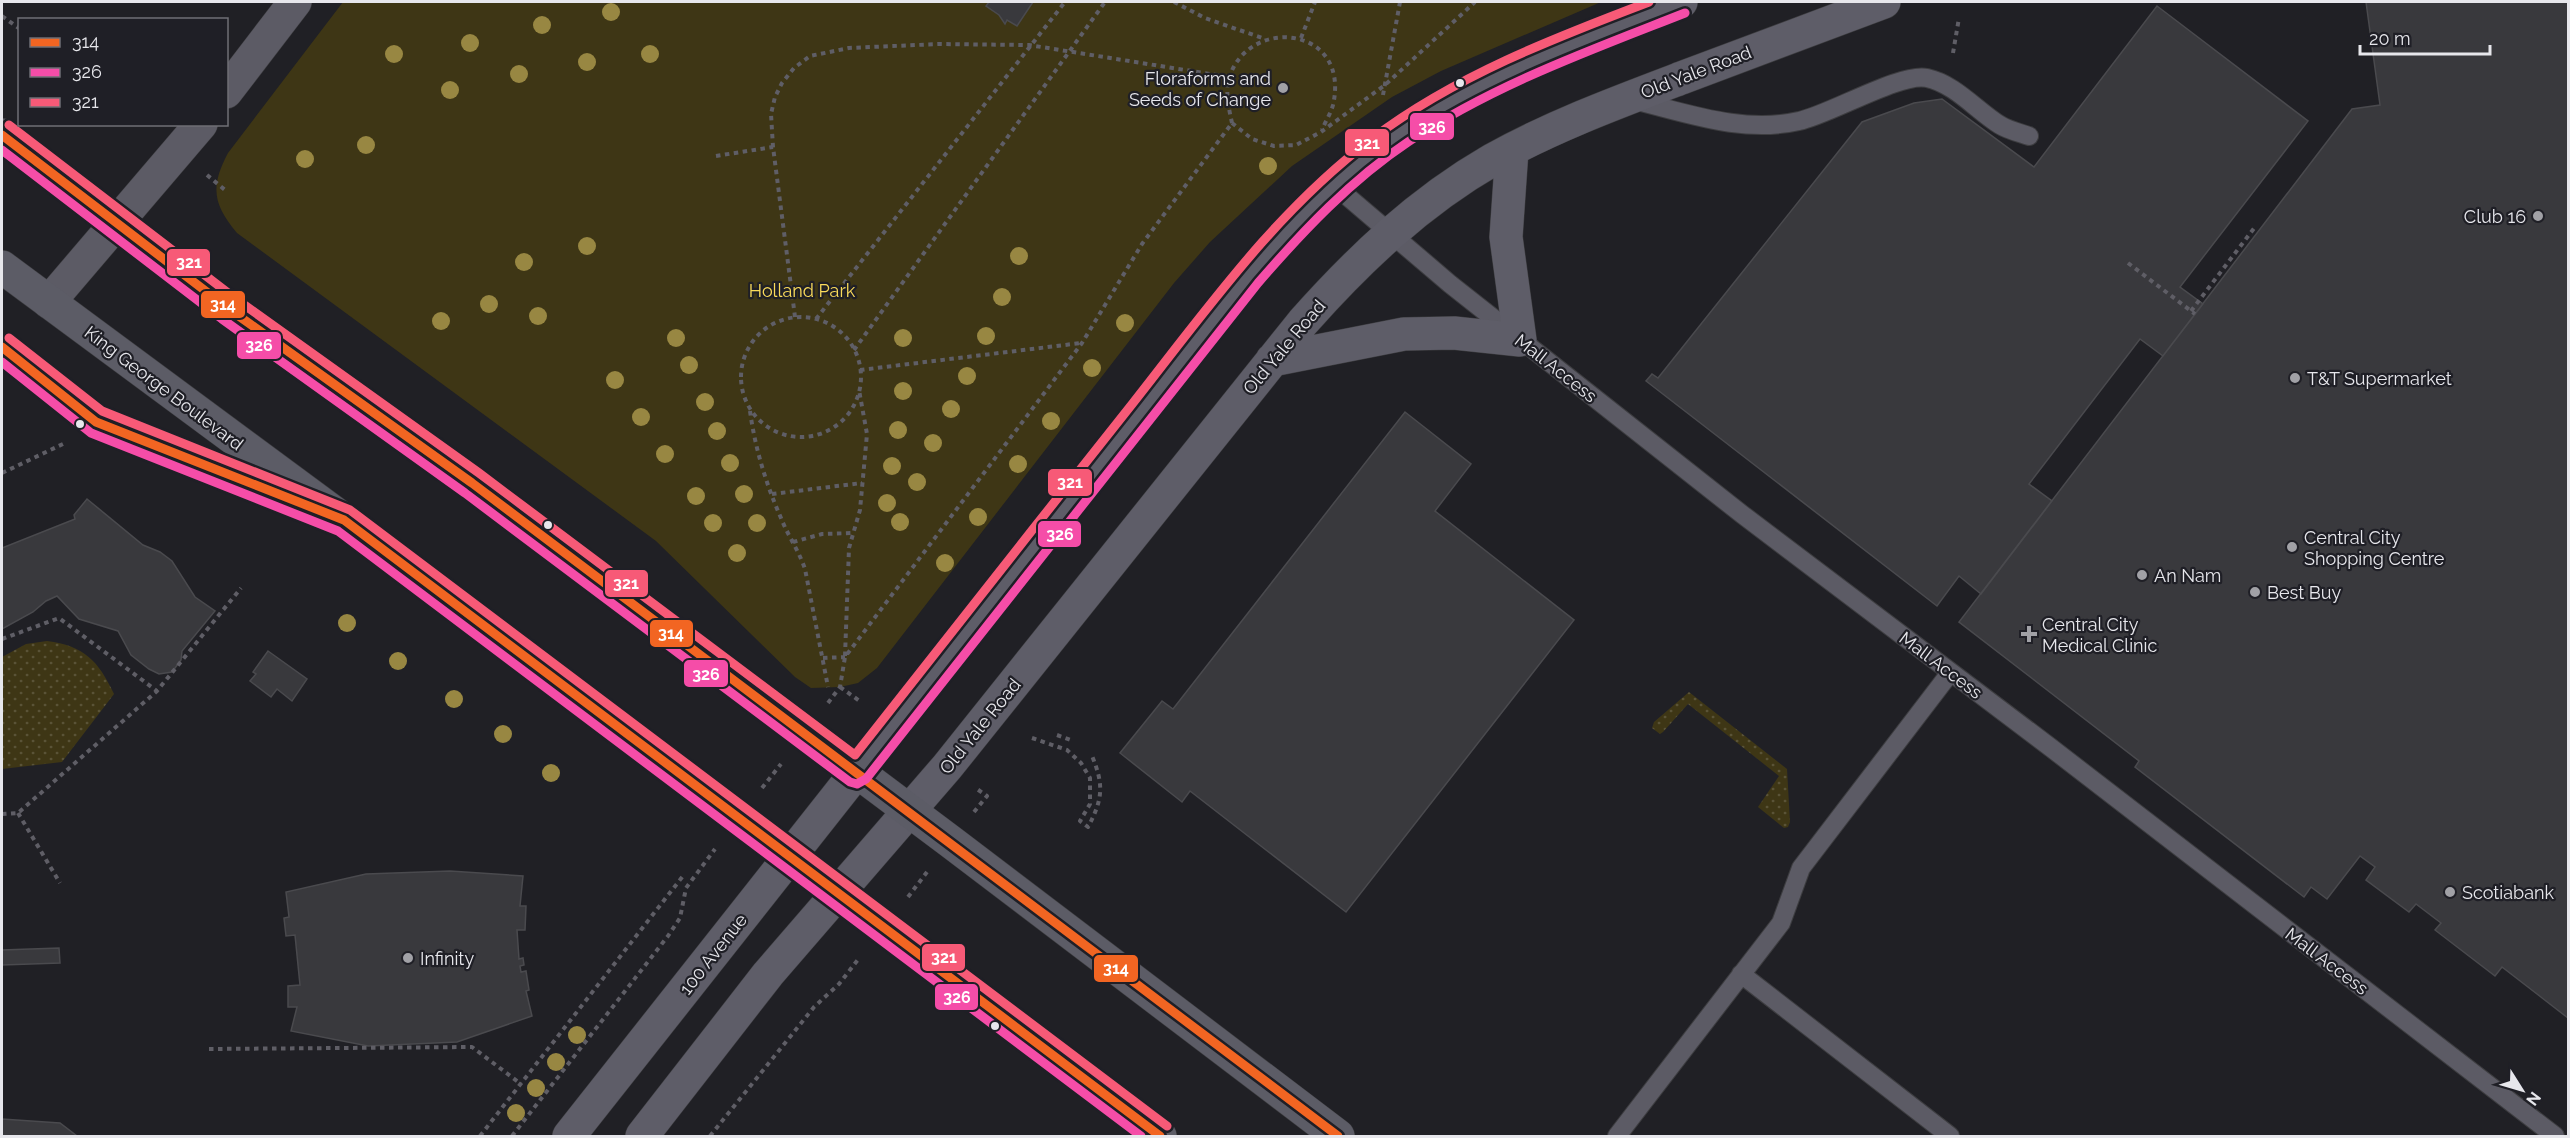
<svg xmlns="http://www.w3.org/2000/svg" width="2570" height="1138" font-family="Raleway,sans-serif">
  <defs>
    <pattern id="grass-dots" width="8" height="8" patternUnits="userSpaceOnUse" patternTransform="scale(1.5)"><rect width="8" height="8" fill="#3e3615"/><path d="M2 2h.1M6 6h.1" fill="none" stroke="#5a5337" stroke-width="1.8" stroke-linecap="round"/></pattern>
  </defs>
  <rect width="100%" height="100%" fill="#202025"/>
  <!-- grass -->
  <path fill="url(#grass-dots)" d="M47,641C84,646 98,660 114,694L62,762L2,769V657L26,644Z
    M1689,692L1787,769L1790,822L1788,827L1784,828L1758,807L1779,776L1688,704L1663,732L1660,734L1652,728L1654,722Z"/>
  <!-- park -->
  <path fill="#3e3615" d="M343,2H1601L1441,71L1392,97L1292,166L1210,242L1174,283L877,668L858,683L840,687L811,688L795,677L656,541L237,233C213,204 210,187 228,153Z"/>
  <!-- building -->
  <path fill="#39393d" stroke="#4a4a4e" stroke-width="1.5" d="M989,2H1033L1017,26L1007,20L1005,24L999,15L986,6Z
    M2366,2H2568V1018L2502,967L2495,976L2435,930L2441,923L2416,904L2409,912L2366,880L2375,867L2360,856L2327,899L2311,887L2304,897L2135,767L2139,761L1959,622L2352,109L2380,105Z
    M2157,6L2308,121L2180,287L2203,304L2163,356L2140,339L2029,484L2052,501L1981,594L1959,576L1937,606L1646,381L1652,374L1658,378L1862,122L1914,103L1942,99L2034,167Z
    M1405,412L1471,464L1435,511L1574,620L1346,912L1190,791L1182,802L1120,753L1162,701L1173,709Z
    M87,499L143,545L160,552L172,561L195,597L215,611L182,651L181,660L172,672L159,674L149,669L131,655L118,631L79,619L57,596L46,601L33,612L2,629V548L75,519L74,515Z
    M268,651L307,679L292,701L277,689L271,697L250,681L256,674L253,672Z
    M450,871L523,876L520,906H526L525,930H517L519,959L523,958L524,965L520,966L521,972L526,971L529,990L526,991L532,1016L457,1042L368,1046L291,1031L297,1007H288V986L300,985L295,935L286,936L284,918L289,917L286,892L366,874Z
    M59,948L60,963L2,965V950Z
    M2,1119L60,1123L77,1136H2Z"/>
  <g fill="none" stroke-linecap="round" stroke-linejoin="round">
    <!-- lane casing -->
    <g stroke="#3d3d40" stroke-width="20">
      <path id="lane" d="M1633,100C1687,113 1743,134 1799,121C1829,115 1901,72 1927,78C1955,84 1976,110 2000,125C2008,130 2020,133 2029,136
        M1334,185L1450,284L1743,515L2050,747L2555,1136
        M2,347L96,422L308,506
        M1741,974L1950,1136
        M1617,1136L1781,923L1801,868L1950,673"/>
    </g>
    <!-- street casing -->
    <g stroke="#3d3d40" stroke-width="34">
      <path id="street" d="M226,92L295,2
        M49,302L201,124"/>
    </g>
    <!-- secondary casing -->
    <g stroke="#3d3d40" stroke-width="34">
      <path id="secondary" d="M1272,360L1404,334L1454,333L1520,340L1506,237L1512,150
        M569,1136L1249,275C1295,222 1343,172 1401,132C1487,75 1585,39 1681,2
        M642,1136L768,974L947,767L1303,322C1358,260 1419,202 1492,160C1553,126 1618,102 1684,77C1750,52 1817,27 1884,2"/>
    </g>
    <!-- primary casing -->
    <g stroke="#3d3d40" stroke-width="34">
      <path id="primary" d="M2,135L229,309L472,483L951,842L1338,1136
        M2,267L344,520L1160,1136"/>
    </g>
    <!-- path -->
    <path stroke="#5f5e66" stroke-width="4" stroke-dasharray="4.5 4.5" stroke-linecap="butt" d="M1174,2L1205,18L1265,39
      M2,16L20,29
      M1301,38L1315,2
      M1953,53L1959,18
      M1383,95L1400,2
      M1232,123L1252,139L1274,146L1296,145L1321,132L1385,85L1475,2
      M1232,123C1229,109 1225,93 1229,78C1249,15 1351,26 1333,105C1331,113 1325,122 1322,130
      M716,156L773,147
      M207,175L225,190
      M2128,263L2195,314
      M2191,311L2255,227
      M795,317L773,147L771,114L775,97L782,83L794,68L810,56L849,48L939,44L1029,45L1229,77
      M741 377a60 60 0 1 1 120 0a60 60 0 1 1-120 0Z
      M816,319L1065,2
      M854,350L1105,2
      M860,370L1081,343
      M750,411C755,448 766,484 781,518C788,536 799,551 805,569L828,687
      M2,473L65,443
      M772,494L862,483
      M793,542L822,534L853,533
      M2,639L59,618L157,691
      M845,656L849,548L860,510L867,434L859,390
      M823,658L845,657
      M840,687L861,702
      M828,703L840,687L845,657L1082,343L1142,244L1232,123
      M1057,735L1071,740
      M1032,738L1067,750L1081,763L1090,778V804L1080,821L1088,827C1103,799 1104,785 1092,756
      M762,788L781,764
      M974,812L987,796L977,789
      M18,813L60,883
      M2,814L18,813L157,691L241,588
      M908,897L927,872
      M209,1049L472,1047L521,1084
      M480,1136L683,876
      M512,1136L668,936L680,918L686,888L715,849
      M710,1136L814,1007L839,984L860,957"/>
    <!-- lane -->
    <use href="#lane" stroke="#5c5b65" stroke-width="18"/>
    <!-- street -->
    <use href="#street" stroke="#5c5b65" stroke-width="33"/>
    <!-- secondary -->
    <use href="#secondary" stroke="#5e5d68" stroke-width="33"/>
    <!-- primary -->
    <use href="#primary" stroke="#5c5c66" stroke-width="33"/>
    <!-- bus-1 casing -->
    <g stroke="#1f1f26" stroke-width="14">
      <path id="bus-1" d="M2,135L229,309L472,483L1338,1136
        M2,347L96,422L344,520L1160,1136"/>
    </g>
    <!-- bus-2 casing -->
    <g stroke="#1f1f26" stroke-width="14">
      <path id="bus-2" d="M2,150L222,319L465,493L850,782L857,784L866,779L1258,283C1303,231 1351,180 1408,142C1493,85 1591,50 1685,13
        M2,362L91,433L338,531L1141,1136"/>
    </g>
    <!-- bus-3 casing -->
    <g stroke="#1f1f26" stroke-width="14">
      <path id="bus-3" d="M9,125L236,299L479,473L855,755C947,638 1040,520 1133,403C1207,309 1277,210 1373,138C1455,76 1554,38 1649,2
        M9,338L102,411L350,510L1167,1126"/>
    </g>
    <!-- bus-1 -->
    <use href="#bus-1" stroke="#f26522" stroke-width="9"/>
    <!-- bus-2 -->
    <use href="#bus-2" stroke="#f54da8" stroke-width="9"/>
    <!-- bus-3 -->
    <use href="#bus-3" stroke="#f75a77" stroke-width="9"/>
  </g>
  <!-- trees -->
  <g fill="#988742">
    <circle cx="611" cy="12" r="9"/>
    <circle cx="542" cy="25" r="9"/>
    <circle cx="470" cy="43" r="9"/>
    <circle cx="394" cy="54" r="9"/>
    <circle cx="650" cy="54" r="9"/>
    <circle cx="587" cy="62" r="9"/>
    <circle cx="519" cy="74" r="9"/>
    <circle cx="450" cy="90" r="9"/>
    <circle cx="366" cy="145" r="9"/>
    <circle cx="305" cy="159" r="9"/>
    <circle cx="1268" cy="166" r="9"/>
    <circle cx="587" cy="246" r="9"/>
    <circle cx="1019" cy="256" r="9"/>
    <circle cx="524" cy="262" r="9"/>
    <circle cx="1002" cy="297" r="9"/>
    <circle cx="489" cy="304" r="9"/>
    <circle cx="538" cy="316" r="9"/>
    <circle cx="441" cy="321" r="9"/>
    <circle cx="1125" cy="323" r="9"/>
    <circle cx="986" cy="336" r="9"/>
    <circle cx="676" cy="338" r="9"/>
    <circle cx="903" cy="338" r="9"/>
    <circle cx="689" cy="365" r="9"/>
    <circle cx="1092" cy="368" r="9"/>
    <circle cx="967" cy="376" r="9"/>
    <circle cx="615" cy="380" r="9"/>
    <circle cx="903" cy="391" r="9"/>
    <circle cx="705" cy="402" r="9"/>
    <circle cx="951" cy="409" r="9"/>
    <circle cx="641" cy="417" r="9"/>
    <circle cx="1051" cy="421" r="9"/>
    <circle cx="898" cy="430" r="9"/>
    <circle cx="717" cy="431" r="9"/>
    <circle cx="933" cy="443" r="9"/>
    <circle cx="665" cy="454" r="9"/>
    <circle cx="730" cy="463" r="9"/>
    <circle cx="1018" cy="464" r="9"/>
    <circle cx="892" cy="466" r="9"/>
    <circle cx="917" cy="482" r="9"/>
    <circle cx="744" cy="494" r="9"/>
    <circle cx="696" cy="496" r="9"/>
    <circle cx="887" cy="503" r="9"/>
    <circle cx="978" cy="517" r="9"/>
    <circle cx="900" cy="522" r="9"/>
    <circle cx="713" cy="523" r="9"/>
    <circle cx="757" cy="523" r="9"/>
    <circle cx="737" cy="553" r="9"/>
    <circle cx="945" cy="563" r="9"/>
    <circle cx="347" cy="623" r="9"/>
    <circle cx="398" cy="661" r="9"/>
    <circle cx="454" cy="699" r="9"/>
    <circle cx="503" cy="734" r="9"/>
    <circle cx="551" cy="773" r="9"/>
    <circle cx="577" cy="1035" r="9"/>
    <circle cx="556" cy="1062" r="9"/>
    <circle cx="536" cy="1088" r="9"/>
    <circle cx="516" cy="1113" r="9"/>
  </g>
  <!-- markers -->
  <g fill="#e7e7ec" stroke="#1f1f26" stroke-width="2">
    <circle cx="1460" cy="83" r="5"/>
    <circle cx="80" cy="424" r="5"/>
    <circle cx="548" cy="525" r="5"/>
    <circle cx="995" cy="1026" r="5"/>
  </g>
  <g fill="#a1a1a6" stroke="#1f1f26" stroke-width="2">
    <circle cx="1283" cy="88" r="6"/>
    <circle cx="2538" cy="216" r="6"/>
    <circle cx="2295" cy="378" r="6"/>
    <circle cx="2292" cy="547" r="6"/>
    <circle cx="2142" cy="575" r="6"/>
    <circle cx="2255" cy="592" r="6"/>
    <path d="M2026 625h6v6h6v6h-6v6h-6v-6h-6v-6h6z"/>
    <circle cx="2450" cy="892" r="6"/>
    <circle cx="408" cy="958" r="6"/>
  </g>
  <g text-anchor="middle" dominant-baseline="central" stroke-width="4.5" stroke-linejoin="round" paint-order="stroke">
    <!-- street labels -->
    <g font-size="18" fill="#e7e7ec" stroke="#1f1f26">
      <text transform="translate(1696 72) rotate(-21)">Old Yale Road</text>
      <text transform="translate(1284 347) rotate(-50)">Old Yale Road</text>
      <text transform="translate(1556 368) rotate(38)">Mall Access</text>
      <text transform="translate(164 388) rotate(37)">King George Boulevard</text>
      <text transform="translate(1941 665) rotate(37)">Mall Access</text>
      <text transform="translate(980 726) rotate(-51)">Old Yale Road</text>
      <text transform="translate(713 954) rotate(-52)">100 Avenue</text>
      <text transform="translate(2327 961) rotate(37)">Mall Access</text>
    </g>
    <!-- poi labels -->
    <g font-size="18" fill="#e7e7ec" stroke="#1f1f26" text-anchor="start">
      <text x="1271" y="78" text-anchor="end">Floraforms and<tspan x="1271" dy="21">Seeds of Change</tspan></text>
      <text x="2526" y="216" text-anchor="end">Club 16</text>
      <text x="2307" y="378">T&amp;T Supermarket</text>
      <text x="2304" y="537">Central City<tspan x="2304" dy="21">Shopping Centre</tspan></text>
      <text x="2154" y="575">An Nam</text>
      <text x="2267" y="592">Best Buy</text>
      <text x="2042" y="624">Central City<tspan x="2042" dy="21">Medical Clinic</tspan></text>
      <text x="2462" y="892">Scotiabank</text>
      <text x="420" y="958">Infinity</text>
    </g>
    <!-- park labels -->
    <g font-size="18" fill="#fadb5a" stroke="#1f1f26">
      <text x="802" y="290">Holland Park</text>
    </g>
  </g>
  <g stroke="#1f1f26" stroke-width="2">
    <rect x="1409" y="112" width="46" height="29" rx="6" fill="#f54da8"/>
    <rect x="1344" y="128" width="46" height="29" rx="6" fill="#f75a77"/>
    <rect x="166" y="248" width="45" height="29" rx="6" fill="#f75a77"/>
    <rect x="200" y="290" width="46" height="29" rx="6" fill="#f26522"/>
    <rect x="236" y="331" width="46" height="29" rx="6" fill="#f54da8"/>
    <rect x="1047" y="468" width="46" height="29" rx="6" fill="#f75a77"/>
    <rect x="1037" y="520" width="45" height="28" rx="6" fill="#f54da8"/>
    <rect x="604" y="569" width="45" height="29" rx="6" fill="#f75a77"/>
    <rect x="649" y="619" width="45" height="29" rx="6" fill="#f26522"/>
    <rect x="683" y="659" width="46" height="29" rx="6" fill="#f54da8"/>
    <rect x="921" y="943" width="45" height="29" rx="6" fill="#f75a77"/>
    <rect x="1093" y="954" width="46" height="29" rx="6" fill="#f26522"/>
    <rect x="934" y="983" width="45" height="28" rx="6" fill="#f54da8"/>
  </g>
  <g font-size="16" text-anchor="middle" font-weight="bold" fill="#fff">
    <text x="1432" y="133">326</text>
    <text x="1367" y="149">321</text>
    <text x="189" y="268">321</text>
    <text x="223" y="310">314</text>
    <text x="259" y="351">326</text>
    <text x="1070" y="488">321</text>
    <text x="1060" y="540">326</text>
    <text x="626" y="589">321</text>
    <text x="671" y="639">314</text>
    <text x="706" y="680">326</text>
    <text x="944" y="963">321</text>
    <text x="1116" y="974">314</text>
    <text x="957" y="1003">326</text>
  </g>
  <!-- border -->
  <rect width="2570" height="1138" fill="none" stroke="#e7e7ec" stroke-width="6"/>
  <!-- legend -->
  <rect x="18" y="18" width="210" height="108" fill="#1f1f26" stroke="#6f6f75" stroke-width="1.5"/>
  <rect x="30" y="38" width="30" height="9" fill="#f26522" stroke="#6f6f75" stroke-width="1.5"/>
  <text x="72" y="48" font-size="18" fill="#e7e7ec">314</text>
  <rect x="30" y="68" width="30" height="9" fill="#f54da8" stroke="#6f6f75" stroke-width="1.5"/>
  <text x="72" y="78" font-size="18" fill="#e7e7ec">326</text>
  <rect x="30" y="98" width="30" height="9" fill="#f75a77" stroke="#6f6f75" stroke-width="1.5"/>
  <text x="72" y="108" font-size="18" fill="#e7e7ec">321</text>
  <!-- north arrow -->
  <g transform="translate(2522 1090) rotate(127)" stroke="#1f1f26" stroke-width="4.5" paint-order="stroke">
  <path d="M0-4.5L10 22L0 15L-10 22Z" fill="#e7e7ec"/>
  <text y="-9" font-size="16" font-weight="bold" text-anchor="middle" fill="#e7e7ec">N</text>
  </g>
  <!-- scale -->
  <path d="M2360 45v9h130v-9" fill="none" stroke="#e7e7ec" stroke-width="3"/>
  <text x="2369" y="45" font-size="18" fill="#e7e7ec" stroke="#1f1f26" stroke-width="4.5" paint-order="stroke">20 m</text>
</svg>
